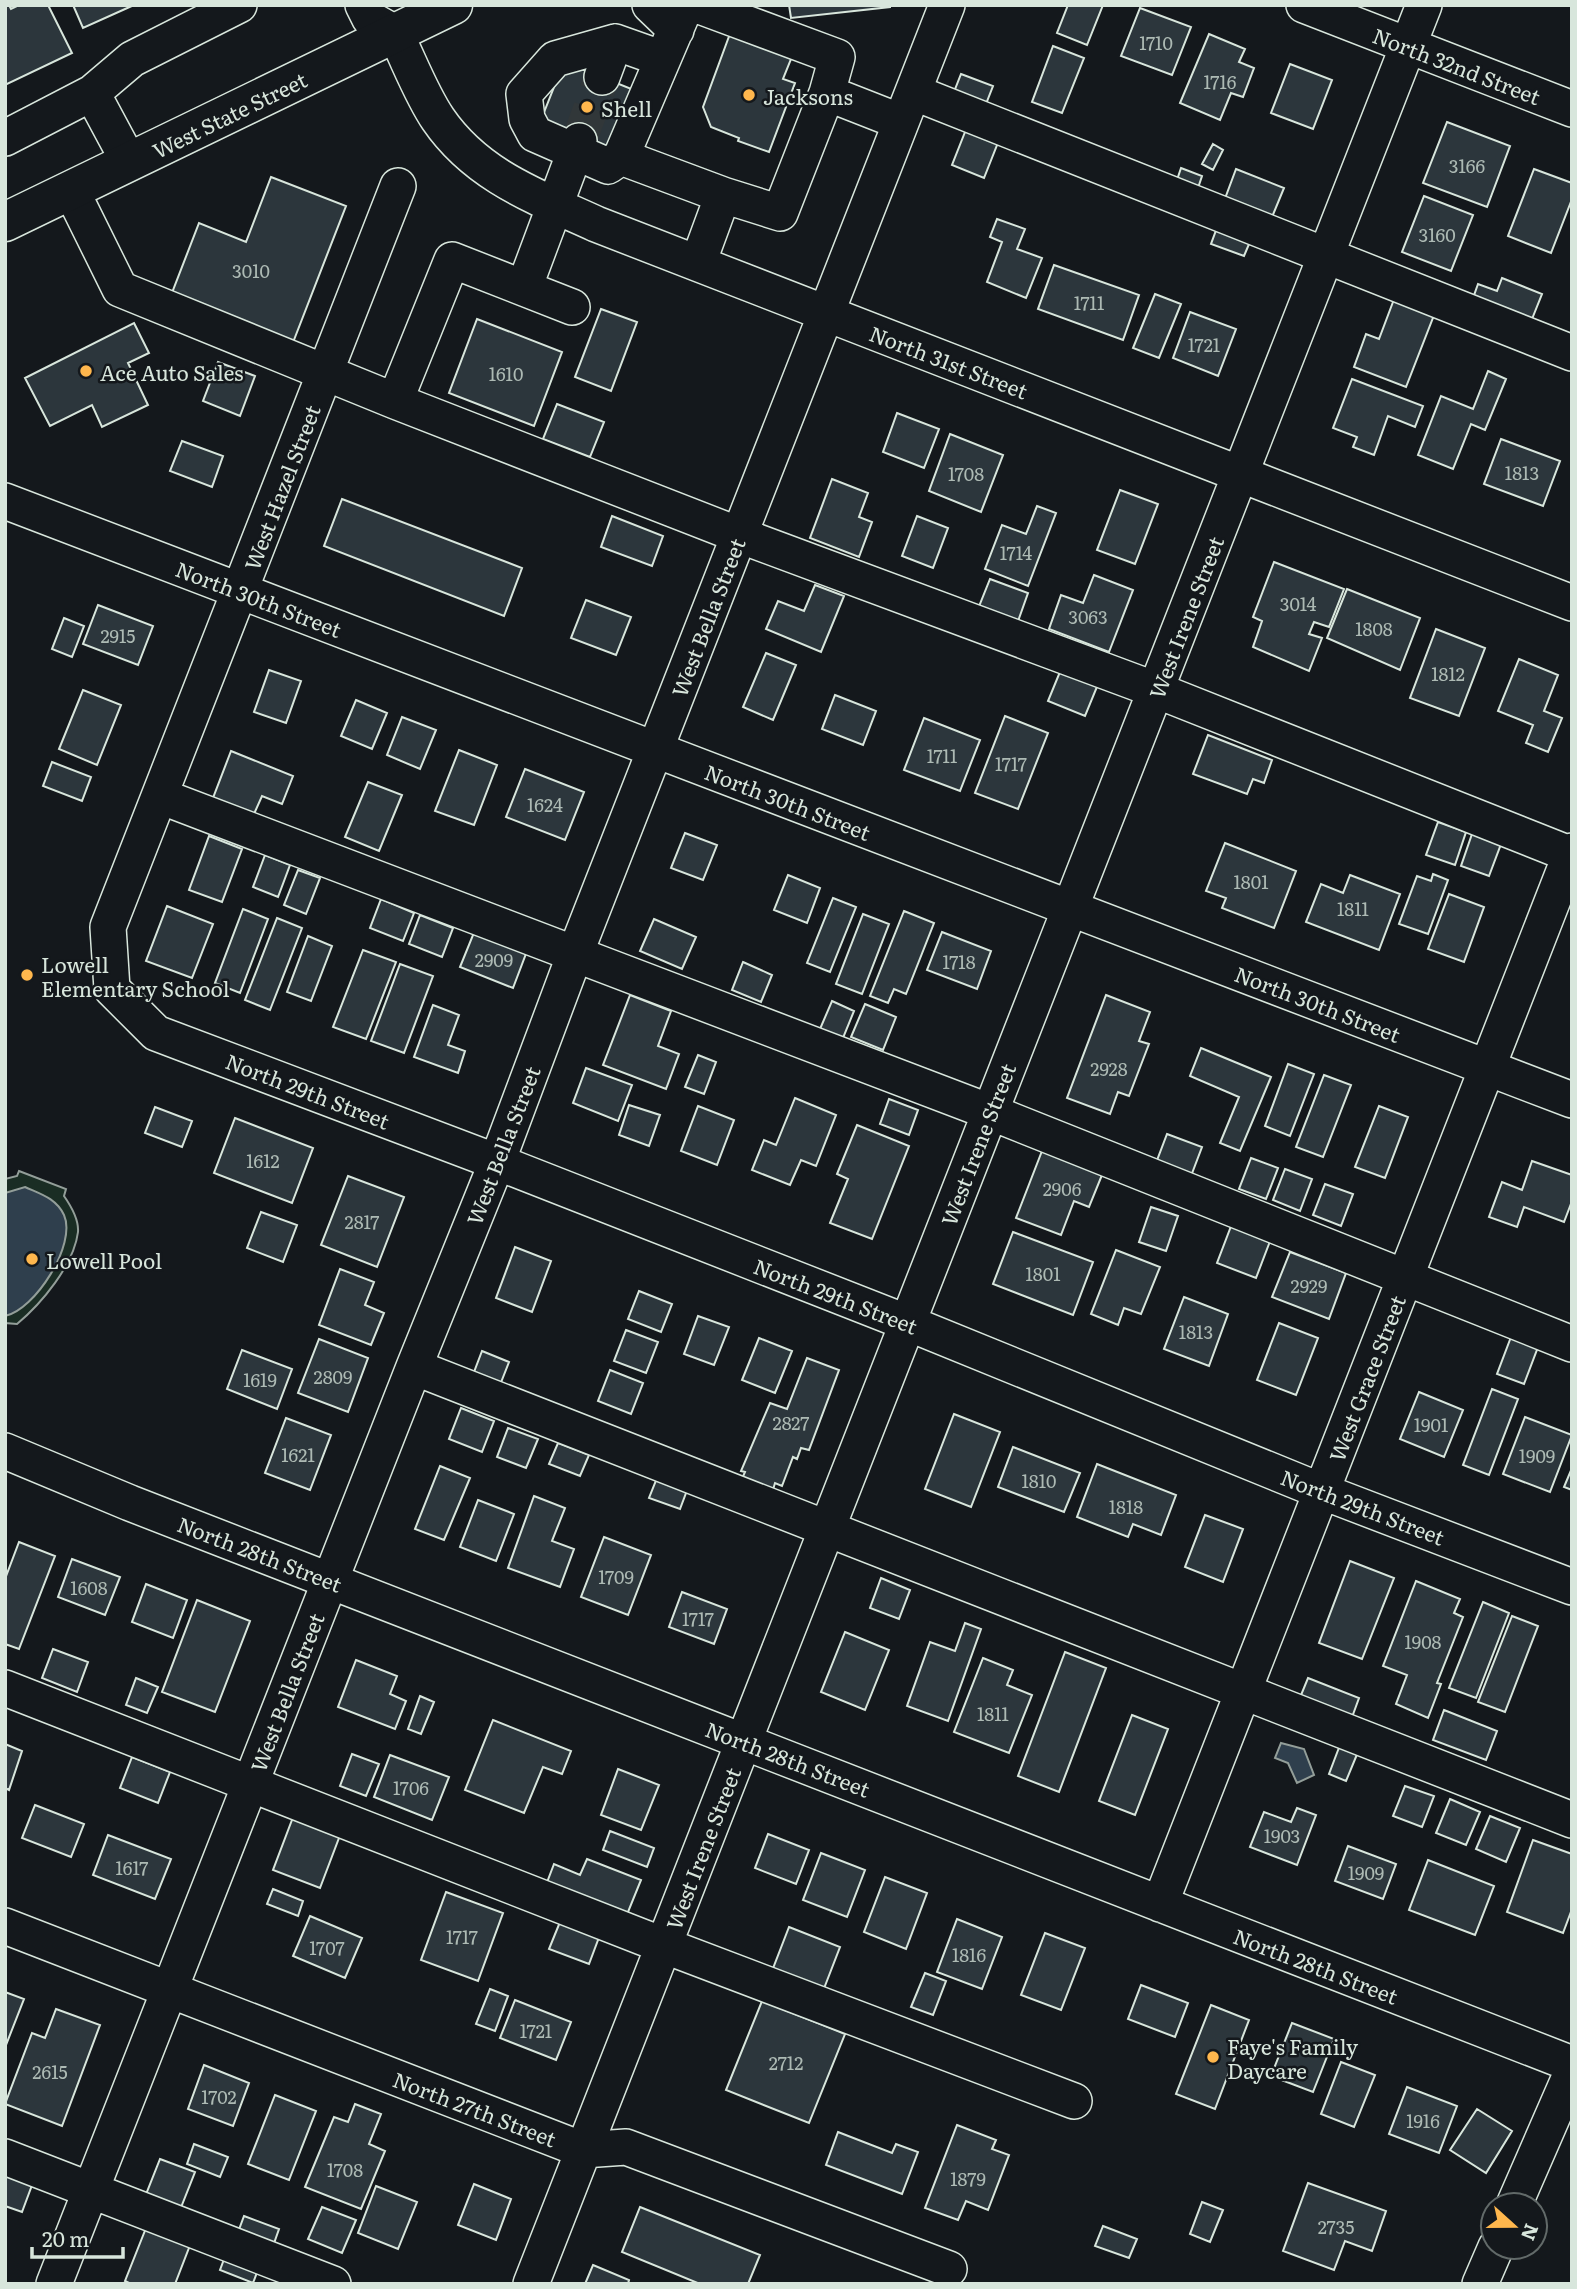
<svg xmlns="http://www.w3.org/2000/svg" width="1577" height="2289" font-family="Literata,serif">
  <rect width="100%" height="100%" fill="#14181c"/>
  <!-- green -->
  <path fill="#1a2d24" stroke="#939e99" stroke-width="2" d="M19,1171L66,1189L64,1196C71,1206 79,1219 78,1232C74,1265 41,1304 17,1324L5,1323V1179L17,1176Z"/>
  <!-- water -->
  <path fill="#2f3f4d" stroke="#939e99" stroke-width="2" d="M25,1187C40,1194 56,1198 64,1215C77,1244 35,1310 5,1316V1193Z
    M1281,1743L1304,1749L1314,1775L1297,1783L1288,1763L1275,1758Z"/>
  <!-- building -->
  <path fill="#2c363c" stroke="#d8e6dc" stroke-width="2" d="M5,5H9L11,9L19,5H48L72,53L5,85Z
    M73,5H134L83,28Z
    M789,5H890V7L791,18Z
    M1068,5H1103L1087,45L1057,33Z
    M1140,8L1191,27L1172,75L1121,56Z
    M731,31L793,54L783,79L795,83L769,152L738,141L739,138L711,127L703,107Z
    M1209,34L1245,49L1239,62L1254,68L1243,97L1231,93L1220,120L1180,103Z
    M1053,46L1084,58L1062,113L1032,102Z
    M564,62L634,90L610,153L539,125Z
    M1290,64L1332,80L1313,129L1271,113Z
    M961,74L993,86L984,109L952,97Z
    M1447,122L1510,146L1487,207L1423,183Z
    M967,127L999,140L984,178L952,165Z
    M1213,144L1223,150L1213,170L1202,164Z
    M1181,168L1202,176L1197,191L1176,183Z
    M1236,169L1284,188L1270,222L1223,204Z
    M1534,169L1572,183V199L1551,253L1508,236Z
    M271,177L346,206L292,345L170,298L199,223L246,242Z
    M1424,196L1473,215L1451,271L1402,252Z
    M997,219L1025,229L1017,249L1042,258L1026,298L987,282L1002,242L990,237Z
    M1218,225L1252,237L1244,256L1211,244Z
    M1054,265L1139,295L1123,340L1038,309Z
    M1502,278L1542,294L1530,324L1472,301L1478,284L1497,291Z
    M1155,294L1181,304L1159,358L1133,348Z
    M1396,294L1436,310L1406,387L1354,367L1366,334L1379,339Z
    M601,309L637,322L611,391L575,377Z
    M1190,312L1236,329L1218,376L1173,358Z
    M477,319L562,352L534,426L449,393Z
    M134,323L149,353L128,363L148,405L102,427L92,405L50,426L25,378Z
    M218,362L255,376L240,416L203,401Z
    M1488,371L1506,379L1485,430L1471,424L1453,469L1418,455L1441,396L1473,409Z
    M1352,379L1423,406L1415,427L1388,416L1374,455L1353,447L1357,437L1333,428Z
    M557,404L604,422L590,457L543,439Z
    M897,413L939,429L924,468L883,452Z
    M950,434L1003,455L981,512L929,491Z
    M1501,439L1560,461L1543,506L1484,484Z
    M182,441L223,456L212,487L170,471Z
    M832,479L868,493L859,517L872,522L859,557L810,538Z
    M1120,490L1158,504L1135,564L1097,550Z
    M342,499L522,568L504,616L324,546Z
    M1037,506L1056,513L1028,586L985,569L1002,525L1026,534Z
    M612,516L663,536L652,566L601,547Z
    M917,516L948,528L933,568L902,556Z
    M1274,562L1344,589L1329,627L1314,622L1309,634L1322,638L1309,671L1253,647L1262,621L1253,617Z
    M1094,575L1133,590L1109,652L1049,629L1061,595L1083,603Z
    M990,579L1028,593L1017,624L978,609Z
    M815,585L844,596L821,652L766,629L778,601L804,611Z
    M1347,589L1420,618L1400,670L1327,638Z
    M586,600L631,617L616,655L571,638Z
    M98,605L153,626L138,665L83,644Z
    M64,618L84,626L72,657L52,649Z
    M1436,629L1485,648L1459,716L1410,698Z
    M766,653L796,665L773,720L743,707Z
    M1519,659L1558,675L1544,711L1562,718L1548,752L1526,743L1533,725L1498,711Z
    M1064,662L1101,677L1085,716L1048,701Z
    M269,670L301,681L286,723L254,712Z
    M83,690L121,705L97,765L59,749Z
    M835,695L876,711L863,745L822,729Z
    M356,700L387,713L372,749L341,736Z
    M1005,716L1048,733L1018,809L975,793Z
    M402,717L436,730L420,769L387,755Z
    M924,718L980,740L960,791L904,770Z
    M1208,735L1272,760L1264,783L1253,779L1247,794L1193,774Z
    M459,750L497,765L474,825L435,811Z
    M231,751L293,776L282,804L262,796L254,814L213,798Z
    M52,762L91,777L82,801L43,786Z
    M525,769L584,792L565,840L506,817Z
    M368,782L402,795L379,851L345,837Z
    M1438,822L1466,832L1455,865L1426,855Z
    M685,833L717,845L703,880L671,868Z
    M1472,834L1501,844L1489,876L1461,866Z
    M209,836L242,849L222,902L189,890Z
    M1225,843L1296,871L1274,928L1222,908L1226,898L1206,891Z
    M265,855L290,865L278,897L253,887Z
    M298,870L320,878L306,914L284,905Z
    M1433,874L1448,880L1428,934L1399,924L1417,876L1431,881Z
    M788,875L820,888L807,923L774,910Z
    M1350,875L1400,894L1379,950L1306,922L1321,884L1343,893Z
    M1449,894L1484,907L1464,962L1428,949Z
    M833,898L856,907L830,972L807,963Z
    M381,899L414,913L403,941L370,928Z
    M167,906L213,924L192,978L146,961Z
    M243,909L268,919L240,993L215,983Z
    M904,911L934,923L906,994L894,989L888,1003L870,996Z
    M863,914L889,924L862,994L836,984Z
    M420,915L453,928L442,957L409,944Z
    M277,918L302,928L270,1010L245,1000Z
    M654,919L696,937L682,969L640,951Z
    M475,930L527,951L513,988L460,967Z
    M942,932L991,951L977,989L927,970Z
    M308,936L332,946L311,1001L287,992Z
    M363,950L396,962L366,1039L333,1027Z
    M743,962L772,975L761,1002L732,990Z
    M400,964L433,976L404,1053L371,1041Z
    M630,995L671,1011L658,1046L679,1054L666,1089L603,1065Z
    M1106,995L1150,1012L1139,1041L1149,1044L1129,1096L1118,1092L1110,1114L1067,1098Z
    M832,1001L854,1011L843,1038L820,1029Z
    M865,1004L896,1017L883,1050L851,1037Z
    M433,1005L459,1015L448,1045L465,1051L458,1073L414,1057Z
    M1201,1048L1271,1077L1240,1151L1220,1143L1239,1097L1190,1076Z
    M698,1055L716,1062L704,1094L685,1087Z
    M1288,1064L1314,1074L1290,1136L1265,1126Z
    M586,1068L632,1085L618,1121L573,1103Z
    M1324,1075L1351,1085L1323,1157L1296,1147Z
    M795,1098L836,1115L816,1166L801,1160L790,1185L752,1170L764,1140L776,1145Z
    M889,1099L918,1110L909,1135L880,1124Z
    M629,1105L660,1115L649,1146L619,1135Z
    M698,1106L734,1120L717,1165L681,1151Z
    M1379,1106L1408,1117L1385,1178L1355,1167Z
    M155,1107L192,1121L182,1147L145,1133Z
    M235,1118L313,1148L292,1203L214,1173Z
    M857,1125L909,1146L872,1239L830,1223L848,1179L837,1174Z
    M1167,1134L1202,1147L1191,1176L1156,1163Z
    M1042,1151L1102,1175L1089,1207L1074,1201L1061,1235L1016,1218Z
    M1251,1158L1278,1168L1266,1199L1239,1189Z
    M1532,1161L1572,1175V1201L1564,1222L1524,1207L1517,1227L1489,1217L1502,1182L1522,1190Z
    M1285,1169L1312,1179L1300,1211L1273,1200Z
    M348,1176L404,1197L377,1267L321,1245Z
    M1325,1184L1353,1194L1341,1226L1313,1215Z
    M1151,1207L1178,1216L1166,1251L1139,1242Z
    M261,1212L297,1225L283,1262L247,1248Z
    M1233,1221L1272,1236L1256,1278L1217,1263Z
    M1013,1232L1093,1262L1073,1315L993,1284Z
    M515,1247L551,1261L532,1312L496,1298Z
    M1116,1250L1160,1267L1141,1314L1124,1308L1118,1325L1091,1314Z
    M1290,1252L1346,1273L1329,1319L1272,1297Z
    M340,1269L374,1282L365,1305L384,1313L371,1345L319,1325Z
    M639,1291L672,1304L661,1332L628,1319Z
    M1184,1297L1228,1314L1209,1366L1164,1349Z
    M698,1316L729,1327L714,1365L684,1354Z
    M1279,1323L1318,1338L1296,1395L1257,1380Z
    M626,1330L658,1342L646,1373L614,1361Z
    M1511,1337L1538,1347L1524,1384L1497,1374Z
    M759,1338L792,1351L775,1393L742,1380Z
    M319,1339L368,1358L348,1412L298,1393Z
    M242,1350L292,1369L277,1409L227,1389Z
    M482,1351L509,1362L498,1390L471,1380Z
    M807,1358L839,1370L809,1450L801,1448L797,1459L793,1457L782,1486L775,1483L772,1493L741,1481L745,1472L741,1471L770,1403L787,1409Z
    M610,1370L643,1383L631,1414L598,1401Z
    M1492,1389L1518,1399L1489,1475L1463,1465Z
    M1419,1392L1463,1410L1444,1457L1400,1439Z
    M461,1408L494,1421L482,1452L449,1439Z
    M954,1414L1000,1432L971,1507L925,1489Z
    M1525,1417L1572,1435L1550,1492L1503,1474Z
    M286,1418L331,1435L310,1490L265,1473Z
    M508,1428L538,1439L526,1468L497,1457Z
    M558,1443L589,1455L580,1476L549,1464Z
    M1013,1447L1080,1473L1064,1512L998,1487Z
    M1097,1464L1176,1495L1161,1535L1133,1524L1128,1537L1077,1517Z
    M440,1466L470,1478L444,1540L415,1529Z
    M1572,1468V1490L1564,1487Z
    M659,1473L689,1485L680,1509L649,1498Z
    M534,1496L565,1508L552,1541L574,1549L560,1587L508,1568Z
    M478,1500L514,1514L496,1561L460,1547Z
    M1205,1515L1243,1529L1223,1582L1185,1567Z
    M604,1537L651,1555L628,1615L581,1597Z
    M19,1542L55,1556L19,1649L5,1644V1579Z
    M72,1559L120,1577L105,1615L58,1597Z
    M1350,1561L1394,1578L1362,1659L1319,1643Z
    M881,1578L910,1590L899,1619L870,1608Z
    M1416,1581L1460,1599L1454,1613L1463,1617L1437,1683L1441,1684L1428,1718L1396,1704L1407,1675L1383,1666Z
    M146,1584L187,1600L173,1638L132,1622Z
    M682,1592L727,1609L714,1644L669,1627Z
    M197,1600L250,1621L215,1712L162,1692Z
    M1483,1602L1509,1613L1476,1698L1449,1688Z
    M1512,1616L1538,1626L1505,1712L1478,1702Z
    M965,1623L981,1629L948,1721L907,1706L930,1642L955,1651Z
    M845,1632L889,1650L865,1710L821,1692Z
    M53,1649L88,1662L77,1692L42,1678Z
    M1065,1652L1106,1668L1059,1792L1018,1776Z
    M983,1658L1013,1670L1007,1685L1032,1695L1009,1753L954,1732Z
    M356,1660L397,1676L390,1694L406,1701L395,1729L338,1707Z
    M136,1678L158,1687L147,1713L126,1705Z
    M1308,1678L1359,1698L1351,1720L1299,1700Z
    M420,1696L434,1702L421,1734L408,1729Z
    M1444,1710L1497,1731L1486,1760L1433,1740Z
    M1132,1715L1168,1729L1135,1815L1099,1801Z
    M493,1720L571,1751L562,1774L543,1767L524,1813L465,1790Z
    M5,1744L22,1751L9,1790L5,1788Z
    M1340,1745L1358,1752L1346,1781L1329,1774Z
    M352,1754L379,1764L366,1796L340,1786Z
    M390,1755L449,1777L432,1820L374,1797Z
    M132,1757L170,1772L158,1803L120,1788Z
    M618,1769L659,1785L641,1830L601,1815Z
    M1405,1786L1434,1796L1422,1827L1393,1816Z
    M1450,1799L1480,1812L1466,1845L1436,1833Z
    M35,1805L84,1824L71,1857L22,1838Z
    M1297,1808L1316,1815L1297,1865L1250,1847L1264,1812L1291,1822Z
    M295,1812L342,1830L320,1888L273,1870Z
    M1490,1816L1520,1828L1506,1862L1476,1849Z
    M610,1831L654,1848L647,1867L603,1850Z
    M768,1834L809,1850L796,1884L755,1868Z
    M108,1835L171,1859L155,1899L93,1875Z
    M1533,1840L1572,1854V1909L1563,1933L1507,1912Z
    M1348,1846L1396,1864L1383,1899L1335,1881Z
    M821,1853L865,1870L847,1917L803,1900Z
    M587,1859L641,1880L626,1917L546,1885L554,1864L580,1875Z
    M1428,1860L1494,1886L1475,1935L1409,1910Z
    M885,1877L927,1893L906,1949L864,1932Z
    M273,1889L303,1901L298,1916L267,1904Z
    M446,1892L503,1913L478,1981L421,1960Z
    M310,1916L362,1938L345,1978L293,1956Z
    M562,1917L601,1932L589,1964L549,1949Z
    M957,1919L1002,1937L982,1989L937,1972Z
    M789,1927L840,1947L823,1991L772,1971Z
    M1045,1933L1085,1948L1061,2010L1021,1995Z
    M925,1973L946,1981L933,2015L911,2007Z
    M1141,1985L1188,2003L1175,2037L1128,2019Z
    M490,1989L508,1996L495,2031L476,2024Z
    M5,1992L24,1999L6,2045H5Z
    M515,2000L571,2022L556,2060L500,2038Z
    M762,2001L845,2034L809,2123L726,2090Z
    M1211,2005L1249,2020L1215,2109L1176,2094Z
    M56,2009L100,2025L62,2126L5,2104L32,2033L45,2038Z
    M1292,2023L1334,2039L1313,2092L1271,2076Z
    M1341,2062L1375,2075L1354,2127L1321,2114Z
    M204,2065L249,2083L233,2126L188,2109Z
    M1407,2087L1457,2106L1439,2153L1389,2134Z
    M275,2095L316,2111L289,2180L248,2164Z
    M355,2104L381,2114L369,2144L385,2151L361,2209L305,2187L334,2117L348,2122Z
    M1477,2109L1512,2131L1486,2173L1450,2150Z
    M957,2125L996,2140L992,2149L1009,2155L988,2210L966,2201L958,2220L925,2208Z
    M838,2132L892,2153L896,2144L918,2152L902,2194L826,2165Z
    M194,2144L228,2157L220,2177L187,2164Z
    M160,2159L195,2172L178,2215L143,2202Z
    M5,2166L35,2177L22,2212L5,2206Z
    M1308,2183L1386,2211L1372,2251L1345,2241L1334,2270L1283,2251Z
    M474,2184L511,2199L496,2240L458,2225Z
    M376,2186L417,2202L398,2249L358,2233Z
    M1202,2202L1223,2210L1210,2242L1190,2234Z
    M322,2207L356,2220L342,2253L308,2239Z
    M640,2207L760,2255L748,2284H700L622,2252Z
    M244,2216L279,2229L272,2249L237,2235Z
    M148,2223L192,2240L175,2284H131L125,2281Z
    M1103,2226L1137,2239L1129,2258L1095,2246Z
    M226,2254L259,2267L253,2283L220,2270Z
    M593,2265L629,2280L628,2284H585Z"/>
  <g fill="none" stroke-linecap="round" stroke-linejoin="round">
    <!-- minor-tunnel -->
    <path stroke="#313739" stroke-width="35" stroke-dasharray="35 18" stroke-linecap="butt" d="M579,141L602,77"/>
    <!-- minor casing -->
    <g stroke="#d8e6dc" stroke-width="38">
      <path id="minor" d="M363,5L370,19L395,33
        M650,5L676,30
        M686,5L621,157L723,195L698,263
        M697,5L837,57L827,93L901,122
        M1304,5L1572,109
        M395,33C409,61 421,94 438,119C477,176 537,197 596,224L1572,603
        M602,77L615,42
        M913,92L1572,353
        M5,138L92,93
        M621,157L608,166L535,134L527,119L524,94L555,59L615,42L663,59
        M129,162L92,93L132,59L239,5
        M398,186L108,927L112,989L156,1033L497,1162L908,1323L1321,1491L1572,1587
        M71,190L120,289L395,401L739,535L1156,690L1572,855
        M723,195L780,213L827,93
        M524,288L579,141
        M395,401L452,260L572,307
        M5,501L1572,1100
        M160,796L990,1112L1572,1344
        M414,1367L1572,1820
        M5,1451L130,1503L1572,2064
        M5,1688L642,1937L1074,2101
        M1160,1904L1572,851
        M5,1926L583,2150L626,2147L949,2269
        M5,2157L333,2284
        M1514,2205L1572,2072
        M54,2284L414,1367L497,1162L575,954L947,5
        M531,2284L1424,5
        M1480,2284L1496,2247"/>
    </g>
    <!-- major casing -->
    <g stroke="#d8e6dc" stroke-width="41">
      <path id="major" d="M5,222L453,5"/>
    </g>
    <!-- minor -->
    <use href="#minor" stroke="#14181c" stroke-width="35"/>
    <!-- major -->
    <use href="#major" stroke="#14181c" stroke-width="38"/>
  </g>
  <!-- markers -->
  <g fill="#ffb74d" stroke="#14181c" stroke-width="2.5">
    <circle cx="749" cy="95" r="7"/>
    <circle cx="587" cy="107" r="7"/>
    <circle cx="86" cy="371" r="7"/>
    <circle cx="27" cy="975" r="7"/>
    <circle cx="32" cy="1259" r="7"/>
    <circle cx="1213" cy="2057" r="7"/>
  </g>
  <g text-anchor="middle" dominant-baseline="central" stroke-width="5" stroke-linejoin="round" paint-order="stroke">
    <!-- number labels -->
    <g font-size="18" fill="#adbab4">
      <text x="1156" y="42">1710</text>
      <text x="1220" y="81">1716</text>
      <text x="1467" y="165">3166</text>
      <text x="1437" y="234">3160</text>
      <text x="251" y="270">3010</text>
      <text x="1089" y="302">1711</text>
      <text x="1204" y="344">1721</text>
      <text x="506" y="373">1610</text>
      <text x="1522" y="472">1813</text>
      <text x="966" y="473">1708</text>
      <text x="1016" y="552">1714</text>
      <text x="1298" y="603">3014</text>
      <text x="1088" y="616">3063</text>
      <text x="1374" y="628">1808</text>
      <text x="118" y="635">2915</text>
      <text x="1448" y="673">1812</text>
      <text x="942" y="755">1711</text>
      <text x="1011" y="763">1717</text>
      <text x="545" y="804">1624</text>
      <text x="1251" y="881">1801</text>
      <text x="1353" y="908">1811</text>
      <text x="494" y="959">2909</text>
      <text x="959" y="961">1718</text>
      <text x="1109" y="1068">2928</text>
      <text x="263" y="1160">1612</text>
      <text x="1062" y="1188">2906</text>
      <text x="362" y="1221">2817</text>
      <text x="1043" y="1273">1801</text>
      <text x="1309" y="1285">2929</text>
      <text x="1196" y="1331">1813</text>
      <text x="333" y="1376">2809</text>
      <text x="260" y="1379">1619</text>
      <text x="791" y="1422">2827</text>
      <text x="1431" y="1424">1901</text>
      <text x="298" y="1454">1621</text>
      <text x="1537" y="1455">1909</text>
      <text x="1039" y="1480">1810</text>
      <text x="1126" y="1506">1818</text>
      <text x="616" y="1576">1709</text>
      <text x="89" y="1587">1608</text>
      <text x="698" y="1618">1717</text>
      <text x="1423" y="1641">1908</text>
      <text x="993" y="1713">1811</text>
      <text x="411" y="1787">1706</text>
      <text x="1282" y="1835">1903</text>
      <text x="132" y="1867">1617</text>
      <text x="1366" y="1872">1909</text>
      <text x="462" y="1936">1717</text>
      <text x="327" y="1947">1707</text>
      <text x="969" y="1954">1816</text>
      <text x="536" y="2030">1721</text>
      <text x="786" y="2062">2712</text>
      <text x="50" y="2071">2615</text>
      <text x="219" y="2096">1702</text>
      <text x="1423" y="2120">1916</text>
      <text x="345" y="2169">1708</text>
      <text x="968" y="2178">1879</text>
      <text x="1336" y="2226">2735</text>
    </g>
    <!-- street labels -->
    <g font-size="21" fill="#d8e6dc" stroke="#14181c">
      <text transform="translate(1457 65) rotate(21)">North 32nd Street</text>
      <text transform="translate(229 114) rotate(-26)">West State Street</text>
      <text transform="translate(949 361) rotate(21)">North 31st Street</text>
      <text transform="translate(281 487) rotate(-69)">West Hazel Street</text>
      <text transform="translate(259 598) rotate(21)">North 30th Street</text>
      <text transform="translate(707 617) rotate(-69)">West Bella Street</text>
      <text transform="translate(1185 617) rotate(-69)">West Irene Street</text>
      <text transform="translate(788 801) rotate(21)">North 30th Street</text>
      <text transform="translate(1318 1003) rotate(21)">North 30th Street</text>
      <text transform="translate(308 1090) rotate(21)">North 29th Street</text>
      <text transform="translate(977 1144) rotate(-69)">West Irene Street</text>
      <text transform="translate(502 1145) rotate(-69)">West Bella Street</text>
      <text transform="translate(836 1295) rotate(21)">North 29th Street</text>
      <text transform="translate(1366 1378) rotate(-69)">West Grace Street</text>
      <text transform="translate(1363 1506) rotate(21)">North 29th Street</text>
      <text transform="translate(260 1553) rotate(21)">North 28th Street</text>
      <text transform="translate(286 1692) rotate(-69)">West Bella Street</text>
      <text transform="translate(788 1758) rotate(21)">North 28th Street</text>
      <text transform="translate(702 1848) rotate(-69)">West Irene Street</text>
      <text transform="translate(1316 1965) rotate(21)">North 28th Street</text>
      <text transform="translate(475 2108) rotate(21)">North 27th Street</text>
    </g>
    <!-- poi labels -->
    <g font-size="21" fill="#d8e6dc" stroke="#14181c" text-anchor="start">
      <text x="763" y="95">Jacksons</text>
      <text x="601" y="107">Shell</text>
      <text x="100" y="371">Ace Auto Sales</text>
      <text x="41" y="963">Lowell<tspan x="41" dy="24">Elementary School</tspan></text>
      <text x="46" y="1259">Lowell Pool</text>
      <text x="1227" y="2045">Faye's Family<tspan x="1227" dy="24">Daycare</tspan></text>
    </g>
  </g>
  <!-- border -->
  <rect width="1577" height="2289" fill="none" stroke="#d8e6dc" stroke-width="14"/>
  <!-- north arrow -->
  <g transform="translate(1514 2226) rotate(111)"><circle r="33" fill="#14181c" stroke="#626a69" stroke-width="2"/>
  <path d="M0-5L12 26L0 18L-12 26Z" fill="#ffb74d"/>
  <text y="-10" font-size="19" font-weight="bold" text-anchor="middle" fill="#d8e6dc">N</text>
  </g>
  <!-- scale -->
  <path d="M32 2247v10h91v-10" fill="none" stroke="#d8e6dc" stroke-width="3.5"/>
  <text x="42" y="2247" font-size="21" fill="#d8e6dc" stroke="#14181c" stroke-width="5" paint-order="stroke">20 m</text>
</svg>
